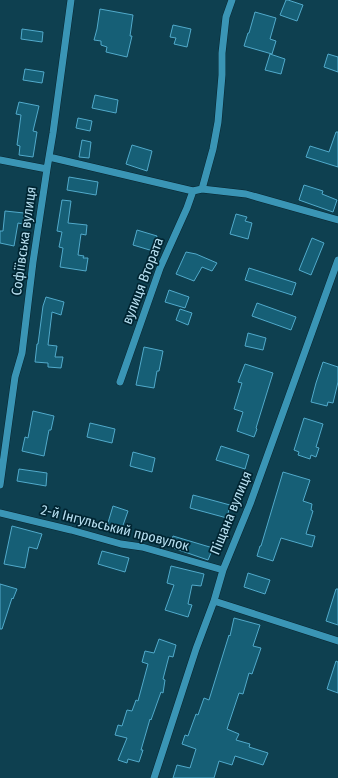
<svg xmlns="http://www.w3.org/2000/svg" width="338" height="778" font-family="'Fira Sans Condensed',sans-serif">
  <rect width="100%" height="100%" fill="#0e4050"/>
  <!-- building -->
  <path fill="#165f76" stroke="#51aacb" d="M286,0H288L303,5L297,21L280,15Z
    M100,9L133,15L130,36H132L127,57L106,52L107,47L101,45V41L94,40L97,29Z
    M255,12L276,18L270,39L276,41L272,54L244,46L248,33H249Z
    M173,25L191,29L187,47L174,44L176,38L170,37Z
    M22,29L43,32L42,42L21,39Z
    M270,54L285,59L281,74L265,70Z
    M328,54L338,57V72L324,67Z
    M25,69L44,72L42,83L23,80Z
    M95,95L118,100L116,113L92,108Z
    M19,102L39,106L33,131L37,132L33,157L19,155L20,146L17,145L21,115L16,114Z
    M78,118L92,121L90,131L76,128Z
    M336,132H338V167L306,157L310,146L329,152Z
    M82,140L91,142L89,158L79,157Z
    M132,145L152,151L147,171L126,164Z
    M69,177L98,182L96,195L67,190Z
    M304,185L323,191L322,194L337,200L333,212L299,200Z
    M62,200L71,201L68,223L87,225L86,235L81,234L78,255L84,256L83,258H88L86,271L60,267L63,248L59,247L62,232L57,231Z
    M5,211L24,213L23,224L18,223L14,246L0,243V231H3Z
    M236,214L247,217L245,221L252,223L248,239L230,234Z
    M137,230L157,236L153,251L133,245Z
    M312,238L324,243L311,275L299,270Z
    M186,252L196,254L217,263L212,271L202,267L194,281L176,274Z
    M249,268L296,283L292,295L245,280Z
    M169,290L189,297L185,308L165,302Z
    M46,297L64,302L61,315L52,312L48,345L57,346L55,357H63L61,368L48,367V363L35,362L37,344H38L43,306Z
    M257,303L296,317L291,330L252,316Z
    M180,309L192,313L188,325L176,320Z
    M248,333L266,338L263,350L245,346Z
    M144,347L163,351L159,371H157L154,388L136,385Z
    M323,362L338,367V382L333,403L328,402L327,406L311,402L316,383Z
    M245,364L273,373L256,428L257,429L254,437L237,431L243,412L234,409L242,383L238,382Z
    M33,411L54,416L51,430H49L44,456L22,451L25,437L28,438Z
    M304,418L323,424L316,447L319,448L316,457L311,455L310,459L298,455L299,452L294,450Z
    M90,423L115,429L112,443L87,437Z
    M221,446L249,455L245,469L216,460Z
    M133,452L155,458L152,472L130,466Z
    M19,469L47,473L46,486L17,481Z
    M283,472L310,480L303,501L312,504L311,510L313,511L306,534L315,536L312,547L281,538L273,561L257,556L260,546H261Z
    M193,495L230,505L227,518L190,508Z
    M113,506L128,511L121,531L107,526Z
    M12,526L42,534L37,549L29,547L25,568L4,564Z
    M173,536L213,548L208,560L170,547Z
    M102,551L129,558L125,572L98,564Z
    M171,566L204,574L201,586L192,585L188,604L192,605L188,617L165,610L174,585L167,583Z
    M248,573L270,580L265,594L244,587Z
    M0,584L17,589L13,599L12,598L2,629H0Z
    M336,589H338V625L326,621Z
    M234,618L260,625L253,646L261,648L252,674L249,673L243,694L239,693L227,729L239,734L236,740L250,744L249,747L268,753L263,765L235,756L232,765L219,761L214,778H173L177,765L190,768L196,749L182,744L185,735L188,736L196,714L198,715L204,698L209,700L229,635L230,636Z
    M159,639L176,645L173,657L169,656L163,679L165,680L163,693L161,692L151,720L150,719L141,750H143L139,762L128,759L127,763L118,760L127,738L115,735L118,725L122,726L127,710L132,711L136,700L138,701L148,664L142,662L145,651L154,653Z
    M336,661L338,662V693L327,689Z"/>
  <g fill="none" stroke-linecap="round" stroke-linejoin="round">
    <!-- minor casing -->
    <g stroke="#08252f" stroke-width="8">
      <path id="minor" d="M49,157L193,191L202,189L246,194L338,220
        M0,160L47,169
        M202,189L213,149L218,122L222,75V53L226,17L232,0
        M120,382L160,268L187,208L193,191
        M0,485L15,377L22,353L33,262L47,169L53,133L71,0
        M0,513L71,530L121,544L142,547L223,570
        M214,601L338,641
        M154,778L196,649L214,601L223,570L250,504L338,260"/>
    </g>
    <!-- minor -->
    <use href="#minor" stroke="#3a95b5" stroke-width="7"/>
  </g>
  <g text-anchor="middle" dominant-baseline="central" stroke-width="3.5" stroke-linejoin="round" paint-order="stroke">
    <!-- street labels -->
    <g font-size="14" fill="#b8e0f1" stroke="#002532">
      <text transform="translate(24 241) rotate(-82)">Софіївська вулиця</text>
      <text transform="translate(143 281) rotate(-69)">вулиця Втората</text>
      <text transform="translate(231 513) rotate(-68)">Піщана вулиця</text>
      <text transform="translate(115 528) rotate(14)">2-й Інгульський провулок</text>
    </g>
  </g>
</svg>
